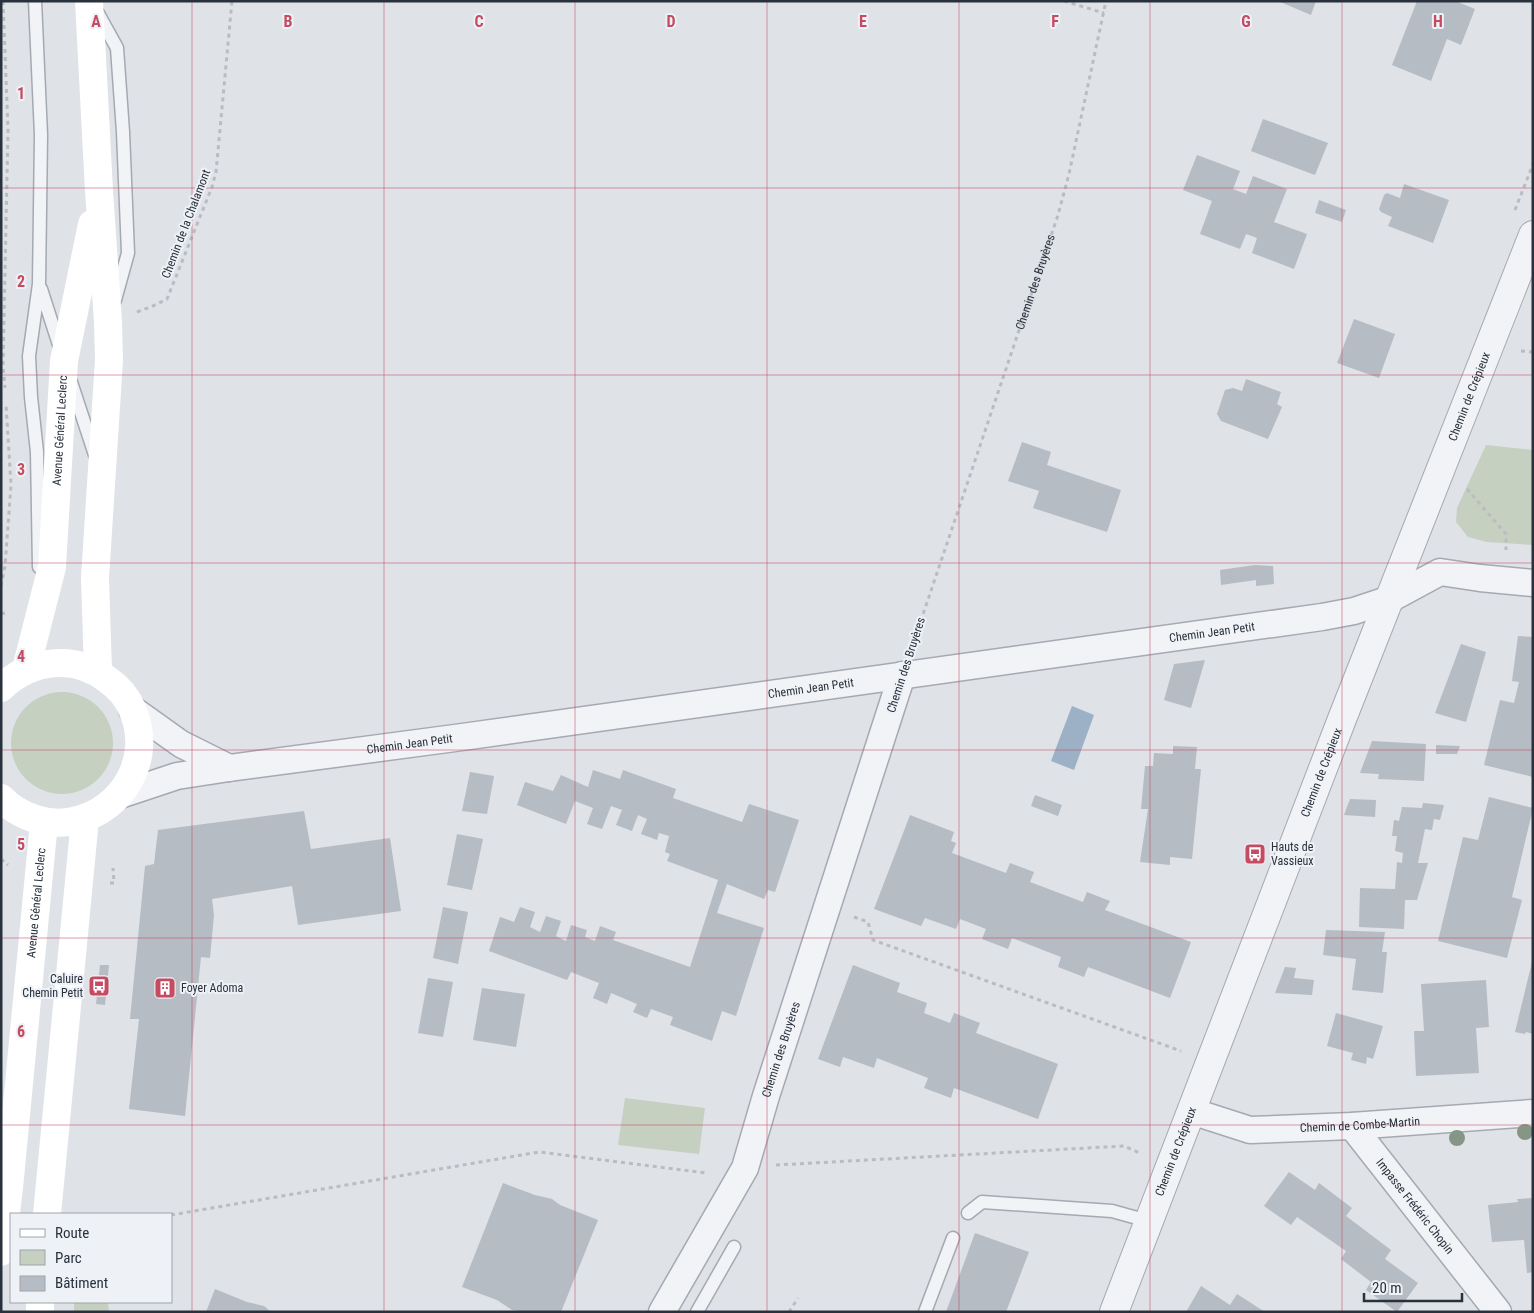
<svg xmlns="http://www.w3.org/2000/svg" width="1534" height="1313" font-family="'Roboto Condensed',sans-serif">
  <rect width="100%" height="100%" fill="#dfe2e7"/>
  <!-- green -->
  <path fill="#c5d0c0" d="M1486,445L1533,450V545L1487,542L1468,537L1456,522L1457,508Z
    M11 743a51 51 0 1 1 102 0a51 51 0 1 1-102 0Z
    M625,1098L705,1108L699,1154L618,1145Z
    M74,1302H108L109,1312H74Z"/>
  <!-- water -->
  <path fill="#9cb1c5" d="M1072,706L1094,715L1074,770L1051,761Z"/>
  <!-- building -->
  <path fill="#b6bcc3" d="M1278,1H1316L1311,15Z
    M1417,1H1455L1475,9L1461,45L1447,39L1431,81L1392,65Z
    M1263,119L1328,143L1315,175L1251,151Z
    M1197,155L1240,171L1233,189L1246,194L1253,176L1287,189L1274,222L1307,234L1294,269L1252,253L1257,238L1246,234L1240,249L1200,234L1212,201L1183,190Z
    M1404,184L1449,200L1433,243L1388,226L1392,217L1381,212L1379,209L1384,195L1387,193L1400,198Z
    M1319,200L1346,210L1342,222L1315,213Z
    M1354,319L1395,334L1379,378L1337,363Z
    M1246,379L1281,392L1277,404L1282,407L1268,439L1221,421L1217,414L1225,390L1233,388L1242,391Z
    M1022,442L1051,452L1047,465L1121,490L1107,532L1033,508L1039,491L1008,481Z
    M1255,565L1273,566L1274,584L1256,586V580L1221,585L1220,570Z
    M1518,636L1533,637V777L1484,765L1500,700L1514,703L1519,682L1512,681Z
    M1461,644L1486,652L1466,722L1435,713Z
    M1205,660L1191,708L1164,700L1174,664Z
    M1372,741L1426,744L1424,781L1378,779L1379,774L1360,773Z
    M1436,745L1460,746L1457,754H1436Z
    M1173,746L1197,747L1195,769H1201L1192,859L1170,857V865L1140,862L1148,809H1141L1145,766H1153L1154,753L1173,754Z
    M593,770L620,779L623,770L676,789L673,798L742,822L749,804L799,820L775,892L768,890L764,899L727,884L717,913L764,928L736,1016L722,1011L712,1041L670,1025L673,1017L651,1009L647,1018L633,1012L637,1004L611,993L607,1004L593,998L599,983L571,972L567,980L489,951L500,917L514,922L520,907L535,912L530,927L540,932L546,916L561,921L556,936L566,941L571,925L587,930L585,937L595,941L600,926L616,932L613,940L690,967L718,880L667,861L670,854L665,852L669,836L659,833L657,840L641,834L647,819L638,815L632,831L616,825L622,810L611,806L602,829L587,824L593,808L575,801L566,824L517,805L525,782L553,791L561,775L588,787Z
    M470,772L494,776L487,814L462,811Z
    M1035,795L1062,805L1058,816L1031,806Z
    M1489,797L1533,808L1512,897L1522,900L1507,958L1438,941L1463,837L1478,840Z
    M1350,799L1376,800L1375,817L1344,815Z
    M1423,803L1444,805L1440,820L1434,819L1432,830L1425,829L1418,863H1428L1417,900H1405L1404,929L1359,927L1360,888L1395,889L1397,862L1402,863L1403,853L1395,851L1397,836H1392L1394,820L1399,821L1402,807L1422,808Z
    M304,811L311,849L390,838L401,911L298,925L292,886L212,899L214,915L210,958L201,957L185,1116L129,1109L139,1019H130L145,866L154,864L158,830Z
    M910,815L954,832L951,841L956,843L952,853L1006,873L1010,863L1034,872L1030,882L1083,902L1087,892L1110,901L1105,910L1191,942L1170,998L1088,967L1084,977L1058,967L1061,957L1012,938L1008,949L982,939L986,929L960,919L956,929L925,918L921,926L874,909Z
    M457,834L483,839L472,890L447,885Z
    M443,907L468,912L458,964L433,958Z
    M1326,930L1385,932L1382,952H1387L1383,993L1352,990L1356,959L1323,955Z
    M1532,962L1533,1034L1526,1032L1525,1034L1515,1032Z
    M100,965H109L105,1005L96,1004Z
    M853,965L900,983L897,992L927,1003L924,1013L950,1023L954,1013L980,1023L976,1033L1058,1064L1038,1119L954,1088L951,1098L924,1088L928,1078L877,1058L874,1068L843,1057L840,1067L818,1059Z
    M1285,967L1296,968L1294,978L1314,980L1312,995L1275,993Z
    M428,978L453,982L443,1037L418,1033Z
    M1486,980L1489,1027L1476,1028L1479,1073L1416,1076L1414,1031H1424L1421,984Z
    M482,988L525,994L516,1047L473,1040Z
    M1336,1013L1383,1026L1373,1059L1367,1057L1366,1064L1351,1060L1353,1053L1327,1046Z
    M1289,1172L1315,1190L1319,1183L1352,1208L1346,1216L1391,1250L1385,1259L1418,1283L1397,1312L1366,1290L1371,1282L1341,1259L1346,1251L1297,1217L1291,1225L1264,1206Z
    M503,1183L535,1195L552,1199L560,1205L598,1220L561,1312H525L512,1310L497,1300L462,1287Z
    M1533,1198V1272L1527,1273L1524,1240L1492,1242L1488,1205L1518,1202L1517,1199Z
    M975,1233L1029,1252L1006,1312H946Z
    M1201,1286L1230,1305L1237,1294L1265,1312H1186Z
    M215,1289L247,1302L264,1306L271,1312H206Z"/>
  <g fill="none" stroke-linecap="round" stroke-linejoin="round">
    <!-- service casing -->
    <g stroke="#a5a9b1" stroke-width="15">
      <path id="service" d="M35,1L41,135L39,284L29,356L31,397L37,452L39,567
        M96,10L117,48L123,132L128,253L115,300
        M41,289L61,351
        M71,382L95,455
        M968,1213L982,1202L1112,1211L1148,1221
        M697,1312L734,1247
        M925,1312L953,1238"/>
    </g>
    <!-- minor casing -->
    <g stroke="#a5a9b1" stroke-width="29">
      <g id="minor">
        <path d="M132,709L181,744L229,768"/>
        <path id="s2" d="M120,795L177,776L229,768L455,738L1322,617L1354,611L1390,599L1440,572L1480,578L1533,583"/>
        <path id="s3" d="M1191,1111L1250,1130L1352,1126L1533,1113"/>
        <path id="s4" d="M1352,1126L1498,1312"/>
        <path id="s5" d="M662,1312L745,1168L766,1096L902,675"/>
      </g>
    </g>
    <!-- tertiary casing -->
    <g stroke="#a5a9b1" stroke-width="30">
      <g id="tertiary">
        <path id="s6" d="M1114,1312L1342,719L1533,235"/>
      </g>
    </g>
    <!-- path -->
    <g stroke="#b9bdc2" stroke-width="3" stroke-dasharray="4 4" stroke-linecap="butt">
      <path d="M3,1L8,130L3,366L5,388"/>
      <path d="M1064,1L1104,13"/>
      <path d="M1515,210L1533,164"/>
      <path d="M137,312L153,306L167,299L212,187L216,172L232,1"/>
      <path d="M1521,351L1533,352"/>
      <path d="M1467,489L1506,534V550"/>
      <path d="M1,586L5,566L11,485L6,404"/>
      <path d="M1,613L9,614"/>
      <path id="s1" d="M913,644L1058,215L1069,174L1106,1"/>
      <path d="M1,859L8,865"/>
      <path d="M110,883H114L113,868"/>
      <path d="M854,917L868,922L873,940L1181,1051"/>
      <path d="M776,1165L1124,1146L1142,1154"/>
      <path d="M171,1215L539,1152L707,1173"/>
      <path d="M789,1312L798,1298"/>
    </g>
    <!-- service -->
    <use href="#service" stroke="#f1f3f6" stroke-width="12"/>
    <!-- minor -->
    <use href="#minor" stroke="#f1f3f6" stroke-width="26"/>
    <!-- tertiary -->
    <use href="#tertiary" stroke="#f1f3f6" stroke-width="28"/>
    <!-- secondary -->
    <g stroke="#fff" stroke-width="28">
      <path d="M89,1L99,191L108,322L109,360L95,578L98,672"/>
      <path id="s7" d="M26,669L52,567L64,361L92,224"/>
      <path d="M1,688C31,659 75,654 108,680C118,687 127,697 132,709C154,757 124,810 74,821C49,827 19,817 1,798"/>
      <path d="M47,1214L85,819"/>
      <path id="s8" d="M1,1252L9,1188L44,822"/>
      <path d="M40,1302V1312"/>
    </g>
  </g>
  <!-- trees -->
  <g fill="#869686">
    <circle cx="1525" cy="1132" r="8"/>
    <circle cx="1457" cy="1138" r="8"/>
  </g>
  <!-- grid -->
  <path fill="none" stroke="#c54b62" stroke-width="1" stroke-opacity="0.55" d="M192,1V1312M384,1V1312M575,1V1312M767,1V1312M959,1V1312M1150,1V1312M1342,1V1312M1,188H1533M1,375H1533M1,563H1533M1,750H1533M1,938H1533M1,1125H1533"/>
  <!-- icons -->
  <defs>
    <g id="bus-square" transform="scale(1.125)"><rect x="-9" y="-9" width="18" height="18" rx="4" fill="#c54b62" stroke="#eef1f5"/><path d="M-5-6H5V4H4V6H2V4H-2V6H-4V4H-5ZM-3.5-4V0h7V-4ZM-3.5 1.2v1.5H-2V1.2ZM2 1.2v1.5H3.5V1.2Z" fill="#fff"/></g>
    <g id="building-square" transform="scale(1.125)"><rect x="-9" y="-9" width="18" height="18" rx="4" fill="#c54b62" stroke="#eef1f5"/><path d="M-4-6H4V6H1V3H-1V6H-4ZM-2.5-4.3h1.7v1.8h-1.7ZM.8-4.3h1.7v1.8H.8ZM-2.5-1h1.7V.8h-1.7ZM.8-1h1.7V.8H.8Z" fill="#fff"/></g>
  </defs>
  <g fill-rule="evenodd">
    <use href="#bus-square" x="1255" y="854"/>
    <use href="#bus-square" x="99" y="986"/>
    <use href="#building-square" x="165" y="988"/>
  </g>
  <g text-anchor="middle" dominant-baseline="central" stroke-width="4" stroke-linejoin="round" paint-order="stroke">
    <!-- street labels -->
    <g font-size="12" fill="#29313d" stroke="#eef1f5">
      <text transform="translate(186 224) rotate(-69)">Chemin de la Chalamont</text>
      <text stroke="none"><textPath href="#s1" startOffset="382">Chemin des Bruyères</textPath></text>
      <text stroke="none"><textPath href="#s6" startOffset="982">Chemin de Crépieux</textPath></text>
      <text stroke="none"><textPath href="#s7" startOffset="242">Avenue Général Leclerc</textPath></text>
      <text stroke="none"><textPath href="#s2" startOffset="1105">Chemin Jean Petit</textPath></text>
      <text transform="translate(906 665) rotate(-72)">Chemin des Bruyères</text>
      <text stroke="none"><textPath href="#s2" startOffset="700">Chemin Jean Petit</textPath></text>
      <text stroke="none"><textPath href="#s2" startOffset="295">Chemin Jean Petit</textPath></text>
      <text stroke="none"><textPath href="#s6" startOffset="578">Chemin de Crépieux</textPath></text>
      <text stroke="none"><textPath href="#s8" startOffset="351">Avenue Général Leclerc</textPath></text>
      <text stroke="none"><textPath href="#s5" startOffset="290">Chemin des Bruyères</textPath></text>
      <text stroke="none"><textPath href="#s3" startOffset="172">Chemin de Combe-Martin</textPath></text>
      <text stroke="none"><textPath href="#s6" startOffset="172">Chemin de Crépieux</textPath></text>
      <text stroke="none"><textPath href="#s4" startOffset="102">Impasse Frédéric Chopin</textPath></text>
    </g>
    <!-- poi labels -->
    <g font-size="12" fill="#29313d" stroke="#eef1f5" text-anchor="start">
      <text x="1271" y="847">Hauts de<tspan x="1271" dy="14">Vassieux</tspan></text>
      <text x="83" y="979" text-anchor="end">Caluire<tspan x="83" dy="14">Chemin Petit</tspan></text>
      <text x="181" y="988">Foyer Adoma</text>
    </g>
  </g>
  <g font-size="16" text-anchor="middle" font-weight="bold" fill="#c54b62" stroke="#eef1f5" stroke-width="4" stroke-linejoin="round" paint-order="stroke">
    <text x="96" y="27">A</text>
    <text x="288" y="27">B</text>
    <text x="479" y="27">C</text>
    <text x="671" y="27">D</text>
    <text x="863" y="27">E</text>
    <text x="1055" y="27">F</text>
    <text x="1246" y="27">G</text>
    <text x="1438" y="27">H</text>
    <text x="21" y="99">1</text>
    <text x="21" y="287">2</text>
    <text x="21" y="475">3</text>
    <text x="21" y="662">4</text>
    <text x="21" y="850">5</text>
    <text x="21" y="1037">6</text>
  </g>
  <!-- border -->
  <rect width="1534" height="1313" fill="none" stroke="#29313d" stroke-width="5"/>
  <!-- legend -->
  <rect x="10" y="1213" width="162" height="90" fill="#eef1f5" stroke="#9fa4ab"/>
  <rect x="20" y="1229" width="25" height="8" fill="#ffffff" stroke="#9fa4ab"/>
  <text x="55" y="1238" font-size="15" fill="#29313d">Route</text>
  <rect x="20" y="1250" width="25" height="15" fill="#c5d0c0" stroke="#9fa4ab"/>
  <text x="55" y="1263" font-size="15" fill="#29313d">Parc</text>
  <rect x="20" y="1276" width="25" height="15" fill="#b6bcc3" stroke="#9fa4ab"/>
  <text x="55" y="1288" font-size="15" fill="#29313d">Bâtiment</text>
  <!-- scale -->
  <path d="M1364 1293v8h98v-8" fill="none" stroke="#29313d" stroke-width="2.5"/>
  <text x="1372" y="1293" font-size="15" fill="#29313d" stroke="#eef1f5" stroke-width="4" paint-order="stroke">20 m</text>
</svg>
